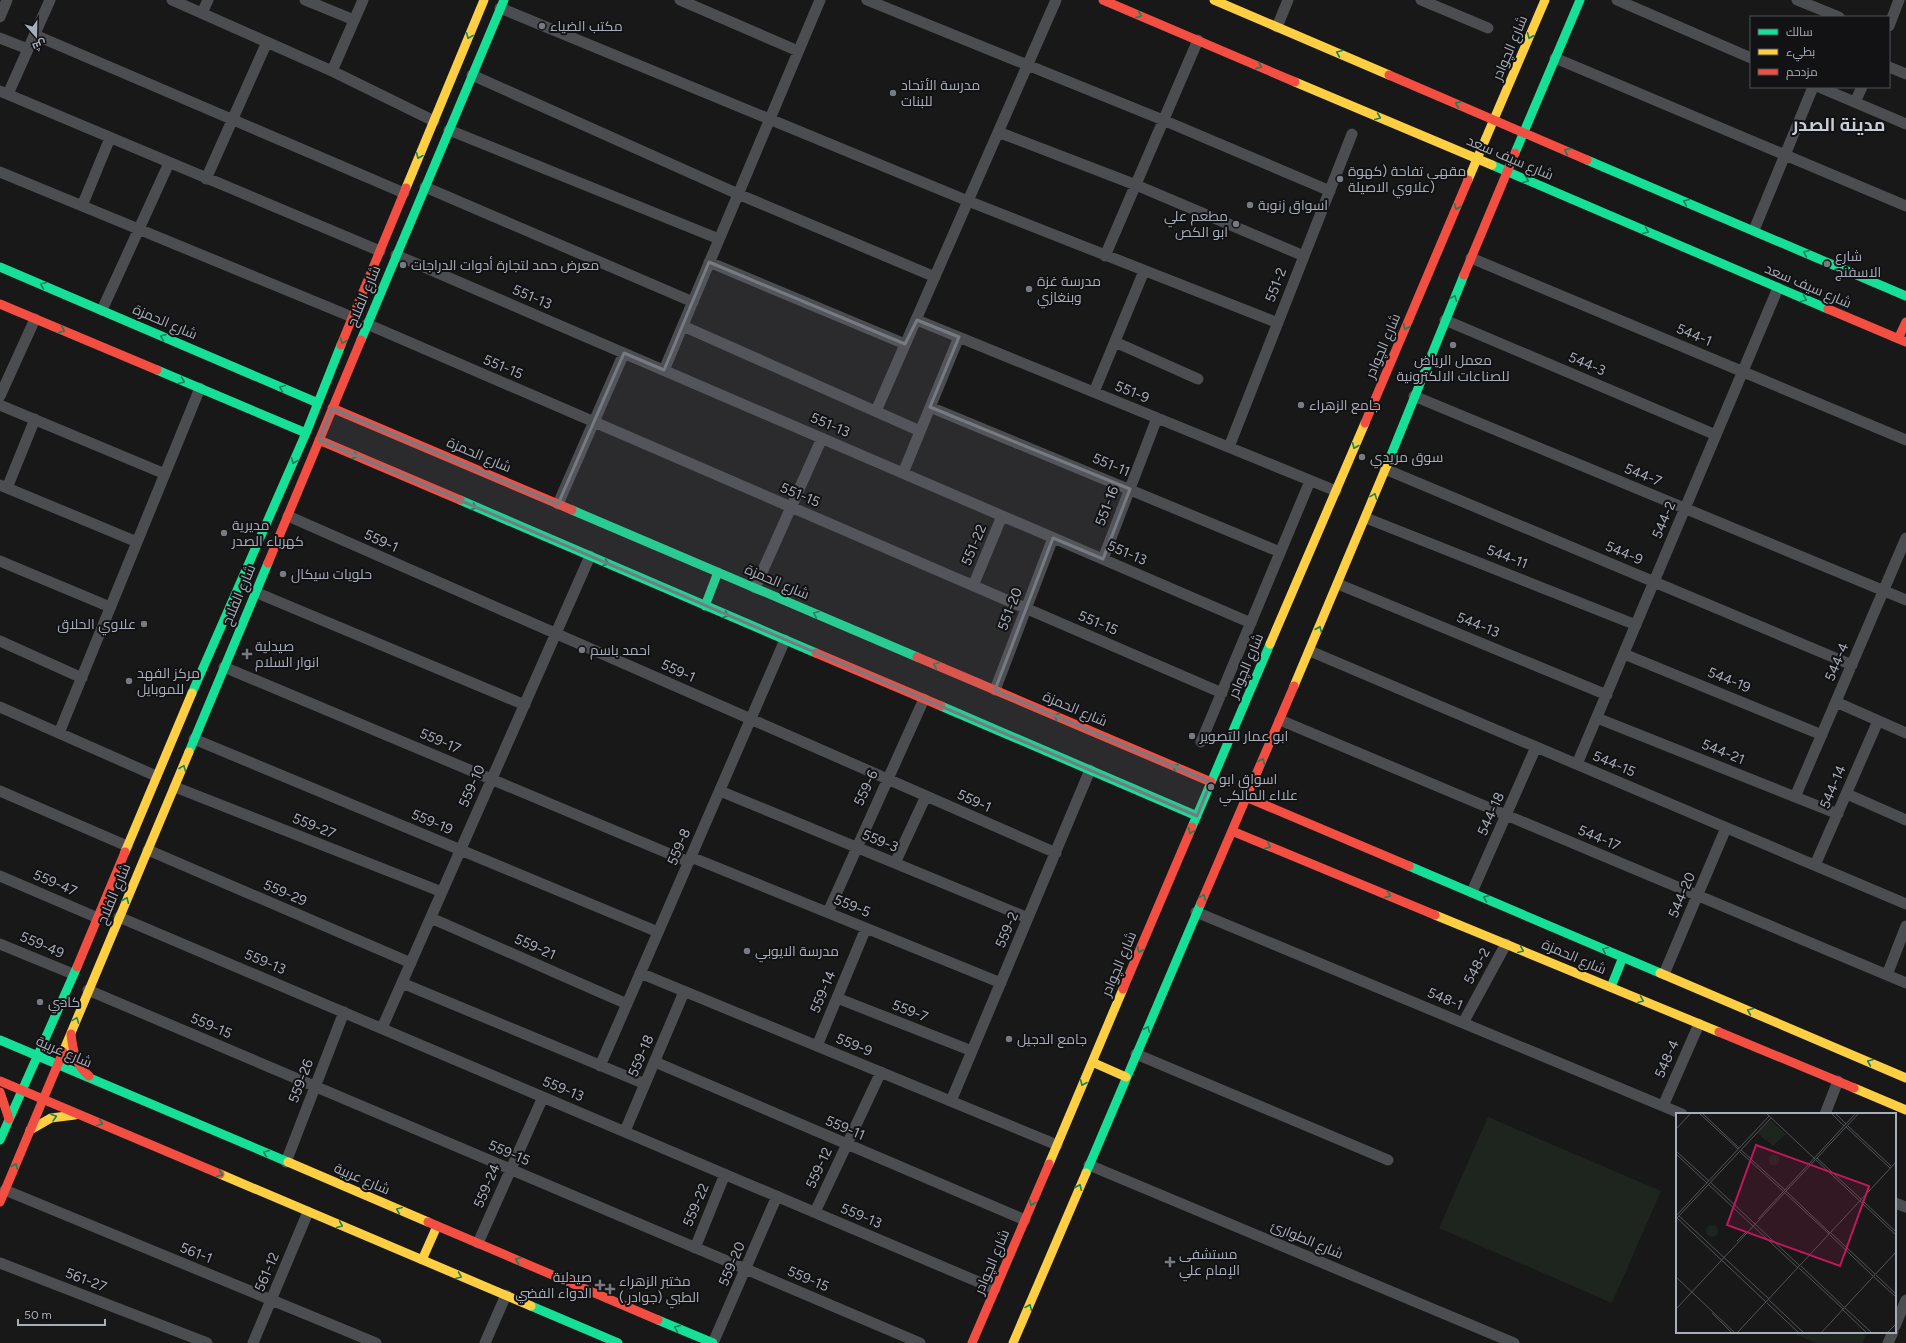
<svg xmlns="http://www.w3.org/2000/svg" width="1906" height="1343" font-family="Figtree,Cairo,sans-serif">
  <rect width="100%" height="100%" fill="#181818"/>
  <!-- pitch -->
  <path fill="#1d251e" d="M1488,1117L1661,1191L1612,1303L1439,1228Z
    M1790,1332H1867L1863,1343H1816Z"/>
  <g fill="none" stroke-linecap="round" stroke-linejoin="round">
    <!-- street -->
    <path stroke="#4b4d51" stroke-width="11" d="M172,0L332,71L434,121
      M305,0L354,20
      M680,0L798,51
      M867,0L1163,120L1330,191
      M1421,0L1488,28
      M1617,0L1751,58
      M1797,0L1839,17
      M500,8L968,201L1278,323
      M202,13L208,0
      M0,17L7,0
      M1889,26L1899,0
      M1277,27L1288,0
      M35,35L404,193
      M0,38L28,49
      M1555,58L1906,206
      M1889,67L1906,74
      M332,71L363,0
      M472,75L738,194L935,277
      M1819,87L1906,124
      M0,91L380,251
      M8,94L50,0
      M1855,102L1862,87
      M449,130L719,239
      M998,132L1136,185L1304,256
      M0,172L352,317
      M206,179L267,42
      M425,187L693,302
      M82,206L110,138
      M1754,230L1813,87
      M396,255L1251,623
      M1105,256L1198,40
      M1471,258L1906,440
      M709,262L905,344
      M102,310L169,163
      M917,320L1336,491
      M1445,320L1716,435
      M367,324L1222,693
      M683,326L920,431
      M1115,342L1198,379
      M664,370L820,0
      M1094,392L1144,271
      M0,396L35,319
      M1414,396L1906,600
      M0,405L165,474
      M930,407L1280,552
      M876,411L1056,0
      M1229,447L1352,134
      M1385,469L1852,665
      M903,473L959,337
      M0,485L137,542
      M7,488L35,419
      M558,504L624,353
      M288,516L1056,853
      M1366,518L1636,625
      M1103,559L1157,418
      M0,561L110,607
      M1338,584L1607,695
      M973,586L1002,516
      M755,588L822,438
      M255,592L525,705
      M0,641L82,678
      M1310,651L1906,904
      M1624,654L1822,735
      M224,667L689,862
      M995,690L1053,538
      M1836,702L1906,733
      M0,707L156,776
      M1597,718L1838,814
      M1280,720L1906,983
      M59,733L200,388
      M194,739L658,932
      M1201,742L1310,481
      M1577,764L1778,288
      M175,787L442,892
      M0,791L127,846
      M720,791L1028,918
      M1847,794L1906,820
      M1795,797L1906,538
      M148,850L411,963
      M691,857L1001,983
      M895,863L926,796
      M1815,865L1878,721
      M0,876L98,918
      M1472,892L1536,747
      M828,912L924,699
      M1196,912L1682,1114
      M119,917L995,1289
      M431,918L627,1004
      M0,944L73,974
      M640,973L1057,1145
      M1664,974L1726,828
      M1887,975L1906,926
      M402,983L645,1084
      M88,990L920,1343
      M837,998L972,1051
      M1463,1023L1506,944
      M382,1028L590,556
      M817,1046L866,928
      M1136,1054L1388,1160
      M655,1062L1025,1220
      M600,1066L785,640
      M951,1101L1090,770
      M1663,1106L1699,1024
      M1825,1114L1838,1081
      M625,1131L684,992
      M286,1162L344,1012
      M1089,1165L1514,1343
      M5,1190L376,1343
      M1895,1203L1906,1207
      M815,1212L881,1072
      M478,1243L543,1097
      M695,1248L725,1174
      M0,1263L207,1343
      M1895,1326L1906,1300
      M253,1343L308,1212
      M485,1343L506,1295
      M713,1343L777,1196
      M1888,1343L1893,1332"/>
    <!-- fast -->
    <path stroke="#16e098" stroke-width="9" d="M1515,153L1580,0
      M1587,160L1906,296
      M1492,165L1828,309
      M0,267L318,403
      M361,340L504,0
      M157,370L306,433
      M1387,465L1464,275
      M460,500L816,653
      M572,510L917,657
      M705,606L718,572
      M192,693L306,433L341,345
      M941,706L1197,816
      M189,752L268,563
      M1192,827L1270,644
      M1409,866L1660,973
      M1611,987L1623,957
      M0,1040L288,1162
      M0,1140L77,967
      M1086,1173L1201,903
      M531,1306L618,1343
      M658,1320L713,1343"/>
    <!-- slow -->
    <path stroke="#ffcf43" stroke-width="9" d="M1214,0L1389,75
      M1295,82L1492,165
      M1468,180L1545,0
      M406,188L484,0
      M1270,644L1365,423
      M1294,686L1387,465
      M125,852L192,693
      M1435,915L1719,1032
      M1660,973L1906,1078
      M63,1052L189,752
      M1092,1062L1126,1077
      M1854,1088L1906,1110
      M30,1130L51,1118L75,1115
      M288,1162L428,1222
      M1049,1164L1123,989
      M220,1174L531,1306
      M422,1260L437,1226
      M1013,1343L1086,1173"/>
    <!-- jam -->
    <path stroke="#f24e42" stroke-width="9" d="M1103,0L1295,82
      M1389,75L1587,160
      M1464,275L1515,153
      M0,304L157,370
      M1828,309L1906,342
      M1898,339L1906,322
      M341,345L406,188
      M332,408L572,510
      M1365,423L1468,180
      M319,440L460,500
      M268,563L361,340
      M816,653L941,706
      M917,657L1211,782
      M1246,797L1409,866
      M1232,831L1435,915
      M1201,903L1294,686
      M77,967L125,852
      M1123,989L1192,827
      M1719,1032L1854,1088
      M71,1034C73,1051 75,1064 89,1076
      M0,1081L220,1174
      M0,1092L9,1119
      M0,1202L63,1052
      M428,1222L658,1320
      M972,1343L1049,1164"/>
  </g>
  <!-- one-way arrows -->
  <defs><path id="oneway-chevron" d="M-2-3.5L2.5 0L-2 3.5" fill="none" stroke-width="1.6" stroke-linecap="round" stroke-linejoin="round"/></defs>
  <g stroke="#14835d">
    <use href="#oneway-chevron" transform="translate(1139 15) rotate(23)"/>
    <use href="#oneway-chevron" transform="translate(469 36) rotate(112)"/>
    <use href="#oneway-chevron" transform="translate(1530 36) rotate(113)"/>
    <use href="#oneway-chevron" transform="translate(1339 53) rotate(-157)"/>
    <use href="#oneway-chevron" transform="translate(1259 66) rotate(23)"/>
    <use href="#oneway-chevron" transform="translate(1458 104) rotate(-157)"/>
    <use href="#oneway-chevron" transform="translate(1378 117) rotate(23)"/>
    <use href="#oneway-chevron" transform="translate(1567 151) rotate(-157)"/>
    <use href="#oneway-chevron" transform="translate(419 156) rotate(113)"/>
    <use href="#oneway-chevron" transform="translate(1526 180) rotate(23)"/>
    <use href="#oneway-chevron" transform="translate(1686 202) rotate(-157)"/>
    <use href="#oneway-chevron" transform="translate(1457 207) rotate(113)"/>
    <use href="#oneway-chevron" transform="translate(1646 231) rotate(23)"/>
    <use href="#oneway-chevron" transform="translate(1806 253) rotate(-157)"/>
    <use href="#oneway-chevron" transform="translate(43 285) rotate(-157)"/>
    <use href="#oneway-chevron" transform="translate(1454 298) rotate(-68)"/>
    <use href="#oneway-chevron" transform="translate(1804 299) rotate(23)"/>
    <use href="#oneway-chevron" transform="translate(1406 327) rotate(113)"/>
    <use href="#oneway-chevron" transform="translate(62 330) rotate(23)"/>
    <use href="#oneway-chevron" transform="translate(163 337) rotate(-157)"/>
    <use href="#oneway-chevron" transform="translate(343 341) rotate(112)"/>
    <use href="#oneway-chevron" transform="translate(182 381) rotate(23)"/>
    <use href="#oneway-chevron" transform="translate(282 388) rotate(-157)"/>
    <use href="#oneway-chevron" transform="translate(1355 446) rotate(113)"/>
    <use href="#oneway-chevron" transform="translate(355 456) rotate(23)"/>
    <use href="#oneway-chevron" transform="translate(294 461) rotate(113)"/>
    <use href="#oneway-chevron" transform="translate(1374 496) rotate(-69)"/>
    <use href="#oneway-chevron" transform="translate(474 507) rotate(23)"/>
    <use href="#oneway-chevron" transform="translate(606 563) rotate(23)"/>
    <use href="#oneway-chevron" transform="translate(816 614) rotate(-157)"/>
    <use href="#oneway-chevron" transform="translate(726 615) rotate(23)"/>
    <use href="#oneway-chevron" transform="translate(1319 629) rotate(-67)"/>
    <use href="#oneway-chevron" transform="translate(936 665) rotate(-157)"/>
    <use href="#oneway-chevron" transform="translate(1056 716) rotate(-157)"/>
    <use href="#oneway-chevron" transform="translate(1262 761) rotate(-66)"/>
    <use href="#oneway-chevron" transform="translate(1175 767) rotate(-157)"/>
    <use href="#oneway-chevron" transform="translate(183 768) rotate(-68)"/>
    <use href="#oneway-chevron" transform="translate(1191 831) rotate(113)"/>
    <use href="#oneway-chevron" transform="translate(1268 846) rotate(22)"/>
    <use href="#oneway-chevron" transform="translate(1388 895) rotate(22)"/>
    <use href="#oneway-chevron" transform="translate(1203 897) rotate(-66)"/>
    <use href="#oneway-chevron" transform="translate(1486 898) rotate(-157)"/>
    <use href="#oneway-chevron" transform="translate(126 900) rotate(-67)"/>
    <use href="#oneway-chevron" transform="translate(1140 950) rotate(113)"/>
    <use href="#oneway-chevron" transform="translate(1521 950) rotate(23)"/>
    <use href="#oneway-chevron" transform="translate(1605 950) rotate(-157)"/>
    <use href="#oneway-chevron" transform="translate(1641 1000) rotate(22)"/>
    <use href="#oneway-chevron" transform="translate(1750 1011) rotate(-157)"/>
    <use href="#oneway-chevron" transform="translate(76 1020) rotate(-69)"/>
    <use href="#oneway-chevron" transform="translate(1147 1029) rotate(-67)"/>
    <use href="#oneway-chevron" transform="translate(1870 1062) rotate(-157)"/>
    <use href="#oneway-chevron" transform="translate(1083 1083) rotate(113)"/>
    <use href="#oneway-chevron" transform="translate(54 1117) rotate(-16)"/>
    <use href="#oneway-chevron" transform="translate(100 1123) rotate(23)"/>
    <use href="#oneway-chevron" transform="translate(266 1153) rotate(-157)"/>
    <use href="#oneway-chevron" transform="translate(15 1166) rotate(-67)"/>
    <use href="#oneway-chevron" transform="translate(220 1174) rotate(23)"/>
    <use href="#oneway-chevron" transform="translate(1079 1187) rotate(-67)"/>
    <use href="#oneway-chevron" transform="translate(1032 1203) rotate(113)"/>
    <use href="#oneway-chevron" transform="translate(399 1210) rotate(-157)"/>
    <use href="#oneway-chevron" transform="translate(340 1225) rotate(23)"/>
    <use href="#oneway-chevron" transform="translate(518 1260) rotate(-157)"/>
    <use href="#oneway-chevron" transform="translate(459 1276) rotate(23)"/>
    <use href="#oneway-chevron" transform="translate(1029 1307) rotate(-67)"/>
    <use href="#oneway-chevron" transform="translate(677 1328) rotate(-157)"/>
  </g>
  <!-- marked area -->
  <path fill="#767a81" fill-opacity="0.2" stroke="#767a81" stroke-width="3" stroke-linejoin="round" d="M709,262L905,344L917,320L959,337L930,407L1130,489L1103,559L1053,538L995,690L1211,782L1197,816L319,440L332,408L558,504L624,353L664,370Z"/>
  <!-- markers -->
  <g fill="#767a81" stroke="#121214" stroke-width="1.5">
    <circle cx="542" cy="26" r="4"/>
    <circle cx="893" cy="93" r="4"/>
    <circle cx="1340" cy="179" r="4"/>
    <circle cx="1250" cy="205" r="4"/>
    <circle cx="1236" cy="224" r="4"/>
    <circle cx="1827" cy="264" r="4"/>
    <circle cx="403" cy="265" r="4"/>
    <circle cx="1029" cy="289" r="4"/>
    <circle cx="1453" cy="345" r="4"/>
    <circle cx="1301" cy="405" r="4"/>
    <circle cx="1362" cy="457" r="4"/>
    <circle cx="224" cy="533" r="4"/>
    <circle cx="283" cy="574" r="4"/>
    <circle cx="144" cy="624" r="4"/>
    <circle cx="582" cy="650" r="4"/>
    <path d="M245 648h4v4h4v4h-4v4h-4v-4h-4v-4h4z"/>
    <circle cx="129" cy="681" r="4"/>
    <circle cx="1192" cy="736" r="4"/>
    <circle cx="1211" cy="787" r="4"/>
    <circle cx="747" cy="951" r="4"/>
    <circle cx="40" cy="1002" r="4"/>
    <circle cx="1009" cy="1039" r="4"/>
    <path d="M1168 1256h4v4h4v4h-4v4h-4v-4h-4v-4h4z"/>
    <path d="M598 1279h4v4h4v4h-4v4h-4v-4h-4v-4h4z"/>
    <path d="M608 1283h4v4h4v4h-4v4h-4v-4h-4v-4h4z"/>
  </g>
  <g text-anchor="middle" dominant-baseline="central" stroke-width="4" stroke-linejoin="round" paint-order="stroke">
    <!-- poi labels -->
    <g font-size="14" fill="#a8aeb9" stroke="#121214" text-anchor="start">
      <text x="550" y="26">مكتب الضياء</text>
      <text x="901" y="85">مدرسة الأتحاد<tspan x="901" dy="16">للبنات</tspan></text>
      <text x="1348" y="171">مقهى تفاحة (كهوة<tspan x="1348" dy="16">علاوي الاصيلة)</tspan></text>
      <text x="1258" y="205">اسواق زنوبة</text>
      <text x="1228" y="216" text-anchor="end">مطعم علي<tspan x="1228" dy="16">ابو الكص</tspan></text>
      <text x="1835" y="256">شارع<tspan x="1835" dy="16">الاسفنج</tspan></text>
      <text x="411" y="265">معرض حمد لتجارة أدوات الدراجات</text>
      <text x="1037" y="281">مدرسة غزة<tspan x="1037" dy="16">وبنغازي</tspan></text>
      <text x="1453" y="360" text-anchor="middle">معمل الرياض<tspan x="1453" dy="16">للصناعات الالكترونية</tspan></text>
      <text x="1309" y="405">جامع الزهراء</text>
      <text x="1370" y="457">سوق مريدي</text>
      <text x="232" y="525">مديرية<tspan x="232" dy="16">كهرباء الصدر</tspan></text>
      <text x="291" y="574">حلويات سيكال</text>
      <text x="136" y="624" text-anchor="end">علاوي الحلاق</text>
      <text x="255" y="646">صيدلية<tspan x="255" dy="16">انوار السلام</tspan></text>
      <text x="590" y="650">احمد باسم</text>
      <text x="137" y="673">مركز الفهد<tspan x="137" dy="16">للموبايل</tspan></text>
      <text x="1200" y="736">ابو عمار للتصوير</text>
      <text x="1219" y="779">اسواق ابو<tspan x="1219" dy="16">علااء المالكي</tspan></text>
      <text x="755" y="951">مدرسة الايوبي</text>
      <text x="48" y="1002">كادي</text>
      <text x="1017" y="1039">جامع الدجيل</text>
      <text x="1179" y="1254">مستشفى<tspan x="1179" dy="16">الإمام علي</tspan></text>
      <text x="592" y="1277" text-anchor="end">صيدلية<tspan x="592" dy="16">الدواء الفضي</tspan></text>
      <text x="619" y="1281">مختبر الزهراء<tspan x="619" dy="16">الطبي (جوادر )</tspan></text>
    </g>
    <!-- street labels -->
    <g font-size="14" fill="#a8aeb9" stroke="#121214">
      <text transform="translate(1510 48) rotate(-67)">شارع الچوادر</text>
      <text transform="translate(1510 158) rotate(23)">شارع سيف سعد</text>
      <text transform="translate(1276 285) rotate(-69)">551-2</text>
      <text transform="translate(1808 286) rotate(23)">شارع سيف سعد</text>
      <text transform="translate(364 296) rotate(-67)">شارع الفلاح</text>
      <text transform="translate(532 297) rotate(23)">551-13</text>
      <text transform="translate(165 322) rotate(23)">شارع الحمزة</text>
      <text transform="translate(1694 335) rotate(23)">544-1</text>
      <text transform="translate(1383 346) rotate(-67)">شارع الچوادر</text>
      <text transform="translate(1587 364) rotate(23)">544-3</text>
      <text transform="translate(503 367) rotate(23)">551-15</text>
      <text transform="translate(1132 392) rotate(22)">551-9</text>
      <text transform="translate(830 425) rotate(23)">551-13</text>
      <text transform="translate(479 455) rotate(23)">شارع الحمزة</text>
      <text transform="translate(1111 465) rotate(23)">551-11</text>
      <text transform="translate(1643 475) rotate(22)">544-7</text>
      <text transform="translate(800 495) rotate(23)">551-15</text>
      <text transform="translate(1107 506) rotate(-69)">551-16</text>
      <text transform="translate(1664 520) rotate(-67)">544-2</text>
      <text transform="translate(381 541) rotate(24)">559-1</text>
      <text transform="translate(974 545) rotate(-67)">551-22</text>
      <text transform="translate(1127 553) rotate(23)">551-13</text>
      <text transform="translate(1624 553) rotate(23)">544-9</text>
      <text transform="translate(1507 557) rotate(21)">544-11</text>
      <text transform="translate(777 582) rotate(23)">شارع الحمزة</text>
      <text transform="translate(239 595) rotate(-67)">شارع الفلاح</text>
      <text transform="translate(1010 609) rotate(-69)">551-20</text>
      <text transform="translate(1098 623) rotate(23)">551-15</text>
      <text transform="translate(1478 625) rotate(22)">544-13</text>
      <text transform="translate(1837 662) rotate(-67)">544-4</text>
      <text transform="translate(1246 666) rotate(-67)">شارع الچوادر</text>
      <text transform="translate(678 671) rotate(24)">559-1</text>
      <text transform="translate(1729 680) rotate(22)">544-19</text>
      <text transform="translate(1075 709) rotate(23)">شارع الحمزة</text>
      <text transform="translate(440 741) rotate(23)">559-17</text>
      <text transform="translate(1723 752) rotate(22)">544-21</text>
      <text transform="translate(1614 764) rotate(23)">544-15</text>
      <text transform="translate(472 786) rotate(-66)">559-10</text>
      <text transform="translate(1833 787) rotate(-67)">544-14</text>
      <text transform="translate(866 788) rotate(-65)">559-6</text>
      <text transform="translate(974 801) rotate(24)">559-1</text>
      <text transform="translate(1491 814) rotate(-66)">544-18</text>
      <text transform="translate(432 822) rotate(23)">559-19</text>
      <text transform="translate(314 826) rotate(22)">559-27</text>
      <text transform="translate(1599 838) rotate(23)">544-17</text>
      <text transform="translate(880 841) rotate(22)">559-3</text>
      <text transform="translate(679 847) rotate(-67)">559-8</text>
      <text transform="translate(55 883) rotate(23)">559-47</text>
      <text transform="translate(285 893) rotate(23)">559-29</text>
      <text transform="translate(114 894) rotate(-67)">شارع الفلاح</text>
      <text transform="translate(1682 895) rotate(-67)">544-20</text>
      <text transform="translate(852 906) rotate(22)">559-5</text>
      <text transform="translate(1007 930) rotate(-67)">559-2</text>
      <text transform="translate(42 945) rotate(23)">559-49</text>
      <text transform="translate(535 947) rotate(24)">559-21</text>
      <text transform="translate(1574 957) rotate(23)">شارع الحمزة</text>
      <text transform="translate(265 962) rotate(23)">559-13</text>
      <text transform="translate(1119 964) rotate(-67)">شارع الچوادر</text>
      <text transform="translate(1477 966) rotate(-61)">548-2</text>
      <text transform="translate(823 992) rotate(-67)">559-14</text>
      <text transform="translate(1445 999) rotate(23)">548-1</text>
      <text transform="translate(910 1011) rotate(21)">559-7</text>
      <text transform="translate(211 1026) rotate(23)">559-15</text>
      <text transform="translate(854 1045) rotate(22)">559-9</text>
      <text transform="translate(64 1052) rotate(23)">شارع عربية</text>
      <text transform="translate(641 1056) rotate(-67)">559-18</text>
      <text transform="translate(1667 1059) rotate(-66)">548-4</text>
      <text transform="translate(301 1081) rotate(-69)">559-26</text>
      <text transform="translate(563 1089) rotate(23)">559-13</text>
      <text transform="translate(845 1128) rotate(23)">559-11</text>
      <text transform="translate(509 1153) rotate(23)">559-15</text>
      <text transform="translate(819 1168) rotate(-65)">559-12</text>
      <text transform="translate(362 1179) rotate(23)">شارع عربية</text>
      <text transform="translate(487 1186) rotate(-67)">559-24</text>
      <text transform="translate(696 1205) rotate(-67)">559-22</text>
      <text transform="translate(861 1216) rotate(23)">559-13</text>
      <text transform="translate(1307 1240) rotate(23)">شارع الطوارئ</text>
      <text transform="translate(196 1253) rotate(22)">561-1</text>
      <text transform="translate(992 1262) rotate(-67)">شارع الچوادر</text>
      <text transform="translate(732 1264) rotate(-67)">559-20</text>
      <text transform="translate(267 1272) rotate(-67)">561-12</text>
      <text transform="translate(808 1279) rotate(23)">559-15</text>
      <text transform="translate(86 1280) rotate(21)">561-27</text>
    </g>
    <!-- district labels -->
    <g font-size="18" font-weight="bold" fill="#c9cdd5" stroke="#121214">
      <text x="1839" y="125">مدينة الصدر</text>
    </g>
  </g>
  <!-- overview -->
  <g transform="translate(1676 1113)">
    <rect width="220" height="220" fill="#181818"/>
    <path d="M94,7L110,21L97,33L91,28L96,22L90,28L82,20ZM92.5 47a5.5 5.5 0 1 1 11 0a5.5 5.5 0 1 1-11 0ZM30 118a6 6 0 1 1 12 0a6 6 0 1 1-12 0Z" fill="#1d251e"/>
    <path fill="none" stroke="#525458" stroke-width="1" d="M23,0L62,36M26,0L63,35M90,0L220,122M155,0L168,13M159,0L170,11M172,13L215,53M170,14L214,55M0,16L15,0M65,37L109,77M0,38L33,68M63,38L107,78M0,41L31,70M141,45L220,119M34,69L124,153M32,71L122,155M110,78L154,120M109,80L153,121M0,103L93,3M3,103L93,186M1,105L90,189M0,106L95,5M82,106L180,0M155,120L199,161M154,122L197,163M61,128L70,119M125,153L168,194M123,155L167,196M200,162L220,181M0,164L59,220M198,164L220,184M93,187L128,220M91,190L123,220M169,195L196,220M0,196L183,0M167,197L191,220M36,200L56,220M61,220L220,49M145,220L220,139M211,220L220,211"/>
    <path fill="#c2185b" fill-opacity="0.15" stroke="#c2185b" stroke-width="2" d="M80,32L193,73L164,153L51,112Z"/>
    <rect width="220" height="220" fill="none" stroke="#a8aeb9" stroke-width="2"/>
  </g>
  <!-- legend -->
  <rect x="1750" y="16" width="140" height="72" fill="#121214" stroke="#4e5056"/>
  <rect x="1758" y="29" width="20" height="6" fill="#16e098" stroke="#4e5056"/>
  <text x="1786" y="36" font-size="12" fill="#a8aeb9">سالك</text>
  <rect x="1758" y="49" width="20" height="6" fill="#ffcf43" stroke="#4e5056"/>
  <text x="1786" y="56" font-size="12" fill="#a8aeb9">بطيء</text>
  <rect x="1758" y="69" width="20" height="6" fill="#f24e42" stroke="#4e5056"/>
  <text x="1786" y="76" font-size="12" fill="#a8aeb9">مزدحم</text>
  <!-- north arrow -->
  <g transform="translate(36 36) rotate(160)" stroke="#121214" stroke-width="3" paint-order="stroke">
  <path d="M0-3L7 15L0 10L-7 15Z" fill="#a8aeb9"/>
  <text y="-6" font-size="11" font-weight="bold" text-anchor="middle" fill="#a8aeb9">ش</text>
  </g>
  <!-- scale -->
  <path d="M18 1319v6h87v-6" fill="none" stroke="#a8aeb9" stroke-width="2"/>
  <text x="24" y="1319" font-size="12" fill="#a8aeb9" stroke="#121214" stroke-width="3" paint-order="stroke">50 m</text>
</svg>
